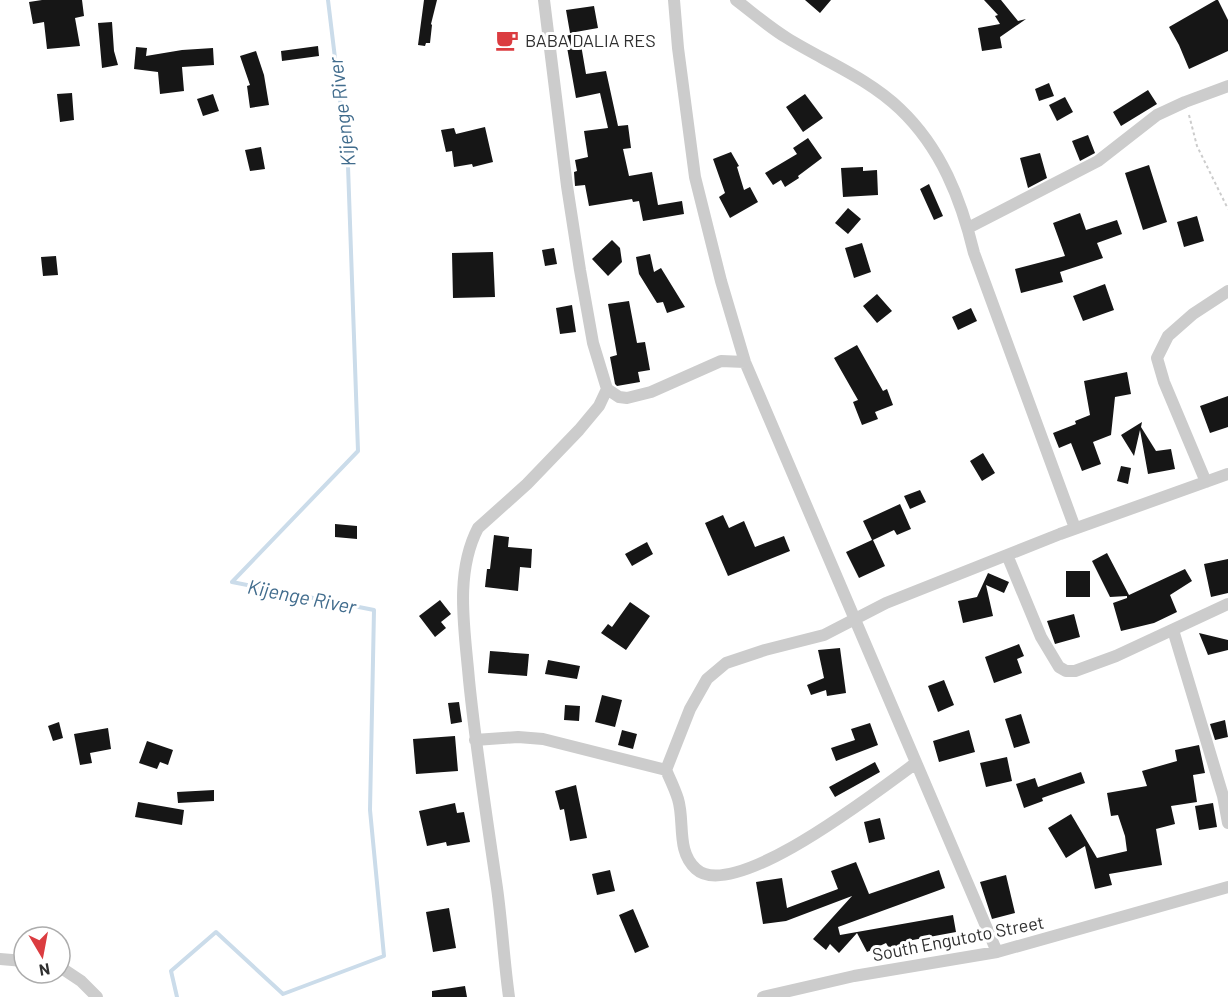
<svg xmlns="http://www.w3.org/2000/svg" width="1228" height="997" font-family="Barlow,sans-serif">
  <rect width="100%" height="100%" fill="#fff"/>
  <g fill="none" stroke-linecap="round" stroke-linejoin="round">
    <!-- stream -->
    <path stroke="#cbdcea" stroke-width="4" d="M177,997L171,971L216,932L283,994L384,956L370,810L374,610L232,582L358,451L348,166L328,0"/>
  </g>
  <!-- building -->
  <path fill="#161616" d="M42,0H82L84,16L75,18L80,46L47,49L44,22L33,24L29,2Z
    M424,0H437L431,24L432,25L430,43H426L425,46L418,45Z
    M805,0H831L820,13Z
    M984,0H1001L1018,21L1026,19L1000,37L1002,48L982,51L978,28L1000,24L995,16L998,15Z
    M1216,0H1218L1228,20V51L1189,69L1179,45L1169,27Z
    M594,6L598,28L570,33L566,10Z
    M112,22L114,51L118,65L102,68L98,23Z
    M579,33L586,74L606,71L618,126L628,125L631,148L623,149L629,176L652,172L658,205L682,201L684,214L643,221L639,201L633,202L632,199L589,206L585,185L575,186L574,172L577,171L575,160L588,157L584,131L608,128L600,93L576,98L565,36Z
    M318,46L319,56L282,61L281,51Z
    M136,47L147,48L146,56L182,50L213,48L214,65L182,67L184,91L160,94L158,72L134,69Z
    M256,51L264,75L269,105L250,108L247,86L250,85L240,56Z
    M1049,83L1054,96L1039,101L1035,89Z
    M1148,90L1157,104L1121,126L1113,112Z
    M72,93L74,120L60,122L57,94Z
    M213,94L219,111L203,116L197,99Z
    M805,94L823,118L803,132L786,107Z
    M1065,97L1073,112L1057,121L1049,105Z
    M485,127L493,162L473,167L472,164L454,167L452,151L446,152L441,130L454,128L456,134Z
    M1088,135L1095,153L1080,161L1072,141Z
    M808,138L822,158L798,176L799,178L785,187L781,180L773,185L765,173L797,154L793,148Z
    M261,147L265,169L250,171L245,150Z
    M731,152L739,166L737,167L744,190L750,187L758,202L730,218L719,197L725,193L713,159Z
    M1040,153L1047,178L1028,188L1020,158Z
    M1149,165L1167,222L1143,230L1125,173Z
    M863,167V171L877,170L878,195L843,197L841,168Z
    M929,184L943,216L934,220L920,189Z
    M848,208L861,219L848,234L835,223Z
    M1080,213L1086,230L1117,220L1122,234L1097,243L1103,258L1060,272L1063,282L1021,293L1015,269L1065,256L1053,223Z
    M1197,216L1204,241L1184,247L1177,222Z
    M612,240L620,248L622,262L608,276L592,259Z
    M862,243L871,272L854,278L845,248Z
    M554,248L557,264L545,266L542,250Z
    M493,252L495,297L453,298L452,253Z
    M650,254L654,272L661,268L685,307L667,313L663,302L657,303L639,274L636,257Z
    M56,256L58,275L43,276L41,257Z
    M1105,284L1114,310L1083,321L1073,296Z
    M877,294L892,311L877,323L863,306Z
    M629,301L637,343L645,342L650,370L638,372L640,382L617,386L615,384L610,357L617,355L608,304Z
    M572,305L576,332L560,334L556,308Z
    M971,308L977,321L958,330L952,317Z
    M857,345L883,391L887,389L893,405L875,412L878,419L862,425L853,402L858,400L834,358Z
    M1127,372L1131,394L1115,397L1111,435L1093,442L1101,464L1082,471L1071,443L1059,448L1053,433L1076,424L1075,421L1090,415L1084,381Z
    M1228,396V427L1210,433L1200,406Z
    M1142,422L1141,427L1156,451L1171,449L1175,469L1148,474L1140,430L1134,456L1121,435Z
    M983,453L995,473L982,481L970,461Z
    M1121,466L1131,468L1128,484L1117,481Z
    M920,490L926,502L910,509L904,496Z
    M900,504L911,529L897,535L894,530L873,540L885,566L859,578L846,552L872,540L863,521Z
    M723,515L729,528L744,521L755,547L784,536L790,551L728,576L705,523Z
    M335,524L357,526V539L335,537Z
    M494,535L509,537L508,547L532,549L531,568L520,567L518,591L485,587L487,569H490Z
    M647,542L653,554L632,566L625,554Z
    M1107,553L1129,595L1185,569L1192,581L1170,595L1177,612L1154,623L1121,631L1113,603L1127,598V596L1110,597L1092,561Z
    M1228,559V593L1211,597L1204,564Z
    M1066,571H1090V597H1066Z
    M988,573L1009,582L1004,593L986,585L993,616L963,623L958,601L977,597Z
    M440,600L451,614L441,622L446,628L435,637L419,616Z
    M630,602L650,616L626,650L601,633L608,624L612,627Z
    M1074,614L1080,637L1055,644L1047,621Z
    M1199,633L1228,640V650L1208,655Z
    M1019,644L1024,656L1017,659L1022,673L994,683L985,657Z
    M840,648L846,693L827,696L826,690L811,695L807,685L824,678L818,650Z
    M490,651L529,654L527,676L488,673Z
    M548,660L580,666L577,679L545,674Z
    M944,680L954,705L938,712L928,686Z
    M602,695L622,700L615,727L595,722Z
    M459,702L462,722L451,724L448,703Z
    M565,705L580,706L579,721L564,720Z
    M1021,714L1030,743L1014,748L1005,719Z
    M1225,720L1228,737L1215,740L1210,724Z
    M59,722L63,738L53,741L48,726Z
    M870,723L878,745L836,761L831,748L855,740L851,729Z
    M108,728L111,749L90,753L92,763L80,765L74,734Z
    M622,730L637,734L633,749L618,745Z
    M969,730L975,752L939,762L933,741Z
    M455,736L458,771L416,774L413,739Z
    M147,741L173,750L168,765L160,762L157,769L139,763Z
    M1199,745L1205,773L1193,775L1197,802L1171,806L1175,824L1156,829L1162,865L1109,874L1112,885L1095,889L1085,846L1066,858L1048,828L1071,814L1097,858L1127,851L1125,836L1118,815L1111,816L1107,793L1147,786L1142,771L1177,761L1175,750Z
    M1007,757L1012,781L986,787L980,763Z
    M875,762L880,772L835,797L829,787Z
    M1081,772L1085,783L1042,798L1043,801L1024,808L1016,784L1035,778L1038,787Z
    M576,785L587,838L570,841L564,809L560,810L555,791Z
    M214,790V801L178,803L177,792Z
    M138,802L184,810L182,825L135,817Z
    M455,803L457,813L464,812L470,842L447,846L446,842L427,846L419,811Z
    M1213,803L1217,827L1199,830L1195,806Z
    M880,818L885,839L869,843L864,822Z
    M856,862L869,894L939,870L945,888L838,927L840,935L953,915L956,932L902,942L905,947L892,953L886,943L867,952L857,933L839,953L830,944L826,950L813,939L852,896L786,921L763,924L756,882L782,878L787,908L838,889L831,871Z
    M610,870L615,891L597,895L592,874Z
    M1006,875L1015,913L992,919L980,882Z
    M449,908L456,948L433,952L426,912Z
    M633,909L649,947L635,953L619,915Z
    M465,986L467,997H432V991Z"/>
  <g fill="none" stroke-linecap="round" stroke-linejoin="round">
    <!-- path -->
    <path stroke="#ccc" stroke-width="2" stroke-dasharray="3 3" stroke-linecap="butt" d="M1189,115L1197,146L1228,209"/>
    <!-- street -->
    <path stroke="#ccc" stroke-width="12" d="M674,0L678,48L695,177L721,281L745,362L997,952
      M736,0C753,13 769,27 787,38C824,61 868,78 900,109C941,148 961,199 974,253L1075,528
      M968,228L1098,161L1157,115L1185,102L1228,86
      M607,389L619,397L627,398L651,392L721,361L745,362
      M1206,482L1164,382L1157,358L1168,336L1193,314L1228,291
      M1007,555L1041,637L1059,667L1066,671H1075L1116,656L1228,604
      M1173,630L1223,796L1228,823
      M475,740L518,737L543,739L666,770C670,779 675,789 678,799C685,822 676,851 696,869C734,904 881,788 916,763
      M666,770L690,709L707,679L726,663L765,650L824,635L886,603L1060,534L1228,474
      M0,959L24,961
      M60,967L81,981L97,997
      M509,997C504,961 502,924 497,888C487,819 476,750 469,680C465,631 454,574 478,528L527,484L579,430L599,406L607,389L593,343L580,270L567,186L544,0
      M763,997L854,976L997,952L1228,887"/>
  </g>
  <!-- icons -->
  <defs>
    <g id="cafe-bare" transform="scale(1.8)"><path d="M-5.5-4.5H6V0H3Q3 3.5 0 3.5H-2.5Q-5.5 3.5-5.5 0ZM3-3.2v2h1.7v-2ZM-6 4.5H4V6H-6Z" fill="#db3c40" stroke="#fff" stroke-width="2.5" paint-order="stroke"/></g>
  </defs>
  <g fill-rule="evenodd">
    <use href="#cafe-bare" x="507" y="40"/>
  </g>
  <g text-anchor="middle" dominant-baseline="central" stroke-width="6" stroke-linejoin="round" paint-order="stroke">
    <!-- poi labels -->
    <g font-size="18" fill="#2f2f2f" stroke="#fff" text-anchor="start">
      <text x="525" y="40">BABA DALIA RES</text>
    </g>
    <!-- street labels -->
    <g font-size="18" fill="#2f2f2f" stroke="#fff">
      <text transform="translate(958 938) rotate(-11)">South Engutoto Street</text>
    </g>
    <!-- water labels -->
    <g font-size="20" font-style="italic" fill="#416c8d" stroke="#fff">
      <text transform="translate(341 112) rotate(-97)">Kijenge River</text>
      <text transform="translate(302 596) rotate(11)">Kijenge River</text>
    </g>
  </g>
  <!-- north arrow -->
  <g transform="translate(42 955) rotate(170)"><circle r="28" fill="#ffffff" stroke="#acacac" stroke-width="1.5"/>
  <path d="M0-4.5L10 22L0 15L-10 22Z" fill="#db3c40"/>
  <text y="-9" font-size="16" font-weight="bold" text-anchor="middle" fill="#2f2f2f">N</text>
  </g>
</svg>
